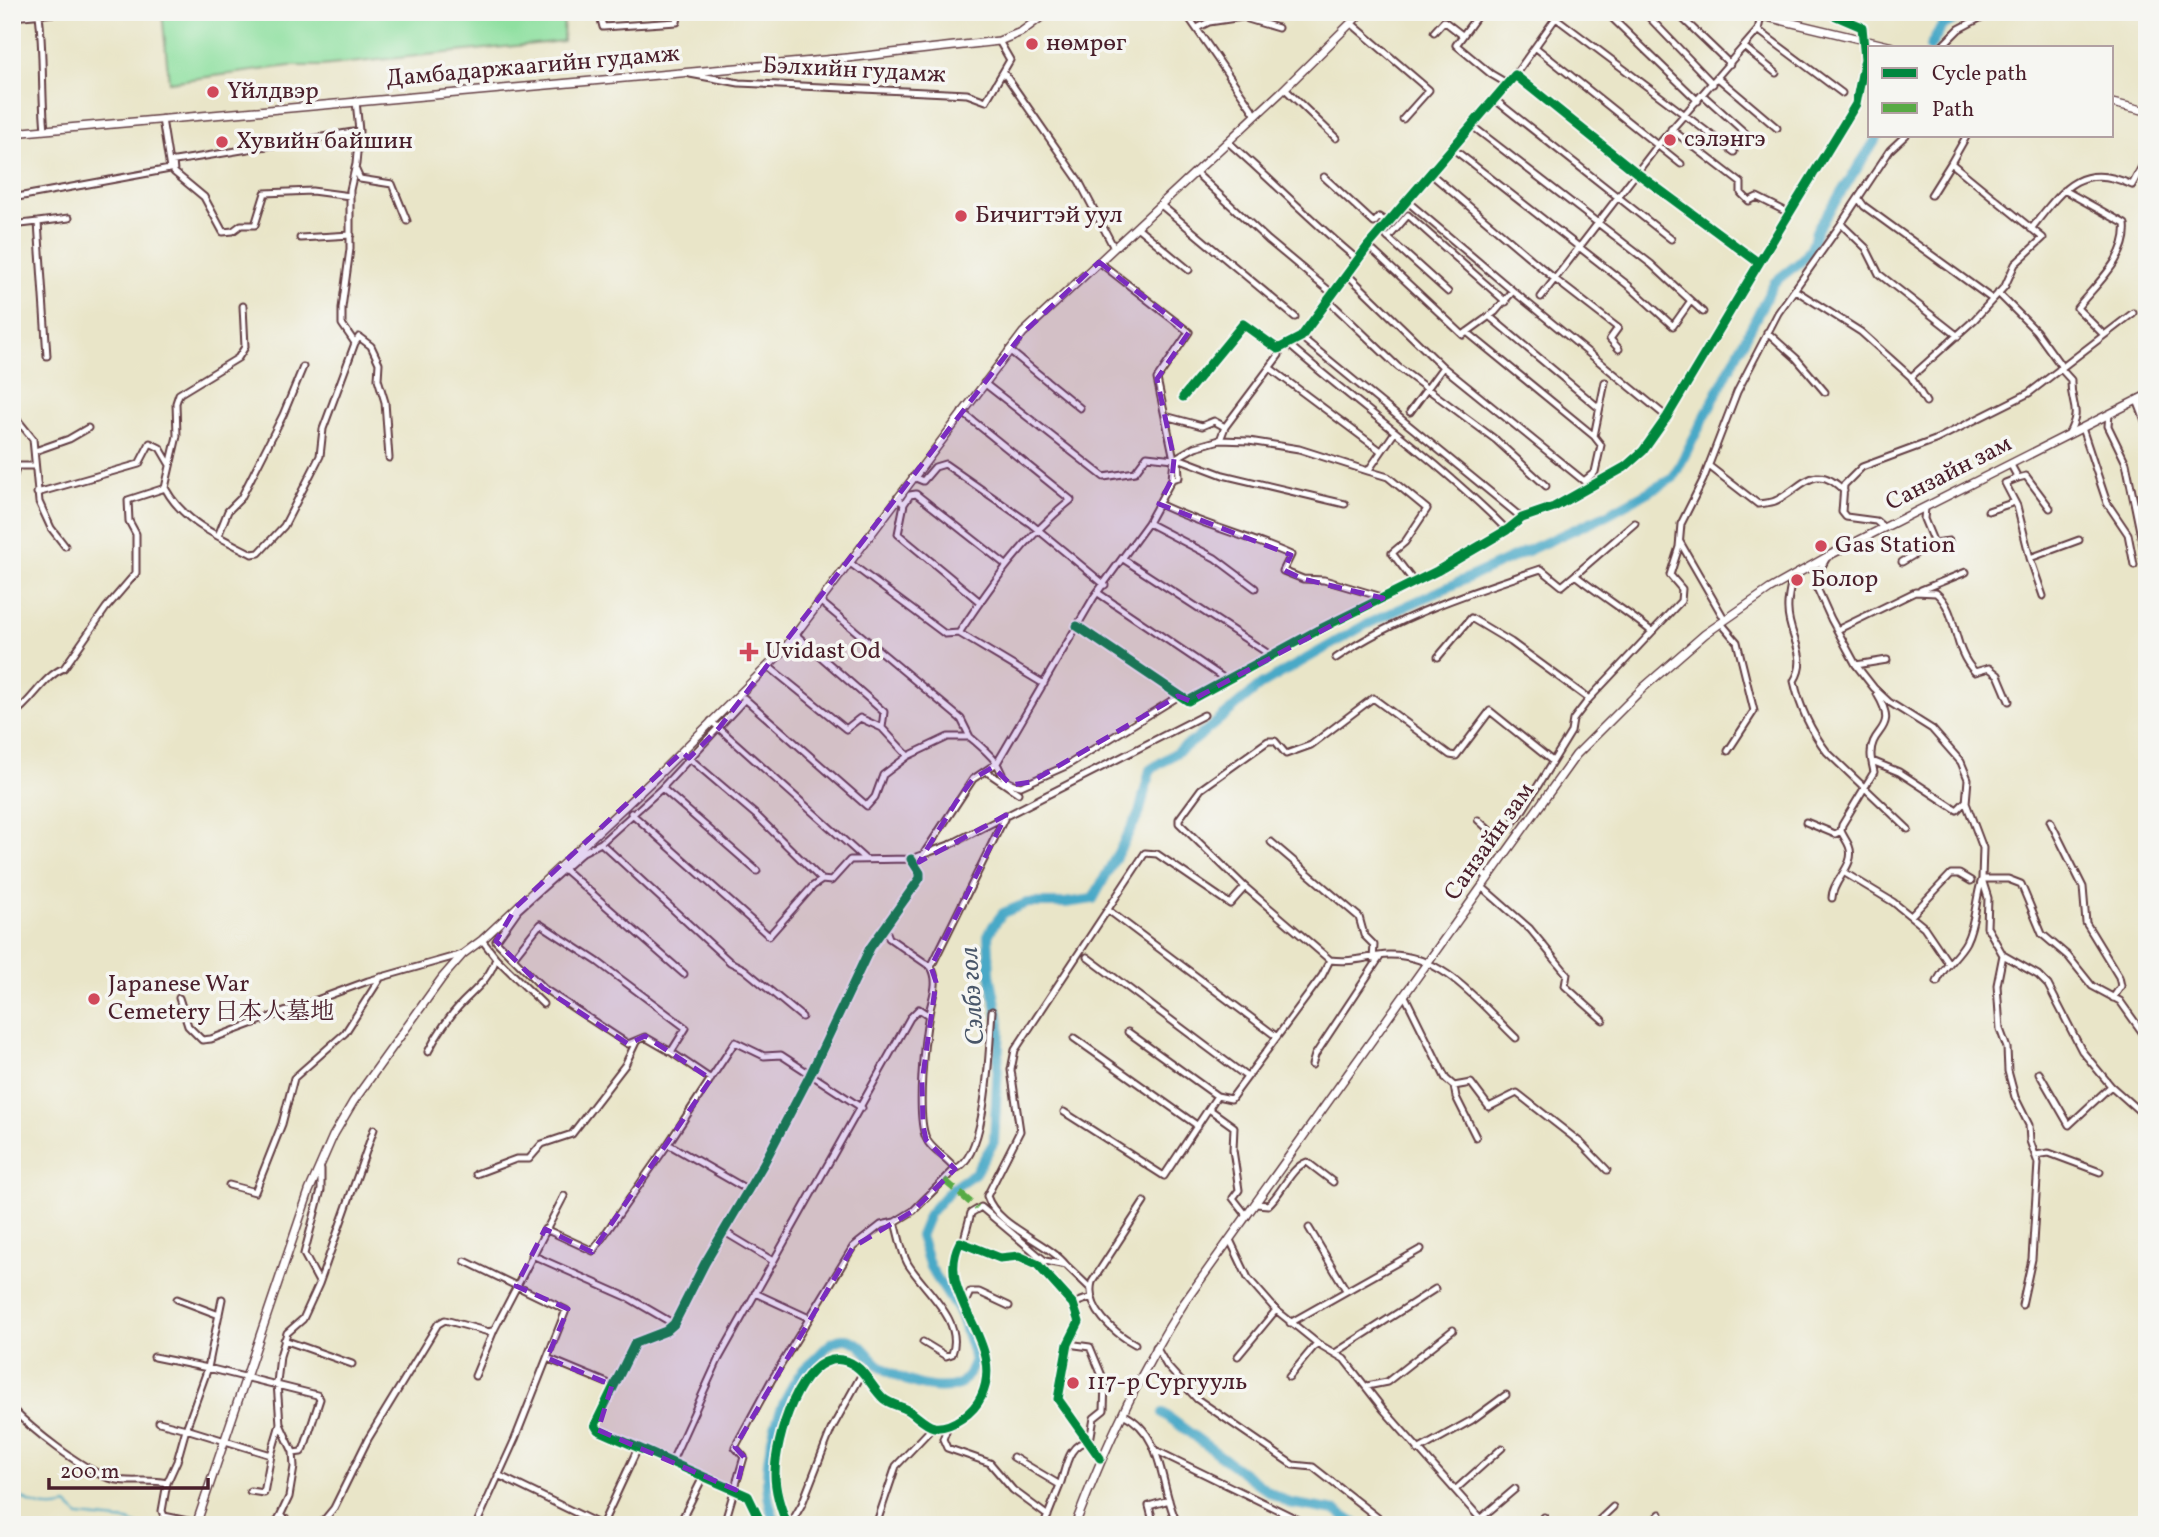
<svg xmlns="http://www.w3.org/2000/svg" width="2159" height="1537" font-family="Vollkorn,'Noto Serif SC',serif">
  <rect width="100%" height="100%" fill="#f6f6f2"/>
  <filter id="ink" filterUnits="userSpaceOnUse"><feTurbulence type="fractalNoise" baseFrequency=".0143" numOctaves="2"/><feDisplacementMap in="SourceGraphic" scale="14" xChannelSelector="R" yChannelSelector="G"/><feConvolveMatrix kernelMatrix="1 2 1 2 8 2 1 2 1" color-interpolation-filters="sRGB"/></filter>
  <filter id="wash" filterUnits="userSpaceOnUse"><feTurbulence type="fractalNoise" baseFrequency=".00686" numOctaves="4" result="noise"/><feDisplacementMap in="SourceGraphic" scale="28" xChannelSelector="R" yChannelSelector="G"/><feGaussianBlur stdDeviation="1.57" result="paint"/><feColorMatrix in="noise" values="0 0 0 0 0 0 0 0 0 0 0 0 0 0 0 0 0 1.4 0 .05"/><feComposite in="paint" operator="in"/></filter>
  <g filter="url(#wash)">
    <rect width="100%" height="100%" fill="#e9e5c8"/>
    <!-- green -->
    <path fill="#8fe0a0" stroke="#6c8066" stroke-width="2" d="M162,12H564L563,41L321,66H290L169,82Z"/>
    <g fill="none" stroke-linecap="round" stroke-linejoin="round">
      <!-- stream -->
      <path stroke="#48a9c7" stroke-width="2" d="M1942,26L1946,12
        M12,1488C26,1505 46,1511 67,1505L79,1516L128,1521L138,1525"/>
      <!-- river -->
      <path stroke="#48a9c7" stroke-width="10" d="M1930,47L1942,26L1969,12
        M1163,1413L1269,1492L1289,1503L1336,1511L1357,1525
        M778,1525C753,1484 775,1404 804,1369C809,1364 815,1360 820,1354C827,1347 834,1338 846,1339C862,1341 868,1357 879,1365C900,1381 933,1393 959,1385L969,1374L975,1360L960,1314L930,1267L920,1236L929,1214L951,1189L975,1173L994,1142L1000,1025L990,974L988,936L993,926L1003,913L1027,903H1065L1093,899L1139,814L1150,770L1195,740L1261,685L1365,625L1608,514L1673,478L1774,283C1795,263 1810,263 1816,231L1879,135"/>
    </g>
  </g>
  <g filter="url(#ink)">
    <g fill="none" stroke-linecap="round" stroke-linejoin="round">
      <!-- street casing -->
      <g stroke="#623d43" stroke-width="9">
        <path id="street" d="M599,12L603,27L677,22L679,12
          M1185,12L1256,115
          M1480,12L1456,45L1491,74L1508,84
          M1560,12L1535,47L1681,164
          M1606,12L1698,101
          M1644,12L1713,84
          M1676,12L1730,64
          M39,15C44,54 41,91 45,130
          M12,17L66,12
          M1556,18L1734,152
          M1248,19L1278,28
          M1351,23L1429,90L1403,119
          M1197,28L1209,22L1276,12
          M1758,30L1842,93
          M1434,32L1444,21L1462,35
          M1744,47L1776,73
          M1941,47L1959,29L1991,12
          M1004,73L1079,181L1114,248
          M690,74L739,83L967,94L986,101L1010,60L999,41
          M1515,75L1535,47
          M1718,78L1777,128
          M1285,89L1336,138
          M1703,95L1752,139
          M1494,99L1671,239
          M1471,125L1651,264L1703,312
          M1671,129L1741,183V193L1749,201L1757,197L1789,213
          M1906,135L1890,150L1841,224L1866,248L1879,274L1958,336
          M1228,142C1272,180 1312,222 1357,259
          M1452,148L1629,286L1673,326L1690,302
          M173,161L174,172L204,197L223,232L233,231L241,225H255L265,193L312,191L350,196
          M169,162L359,131L356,101
          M355,168L360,179L392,184L407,221
          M1195,172L1268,240L1333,294
          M1431,174L1556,280L1618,328L1610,339L1619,349
          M1324,177L1374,223L1379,217L1389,224
          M2064,190L2125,224C2129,257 2096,284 2077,308L2104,335
          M1931,195L1951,163
          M12,198L170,169L162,119
          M1859,199L1864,206L1992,299
          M1408,202L1513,291
          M1161,205L1295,317
          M38,222L69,218
          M12,225L38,222L47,356
          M1137,227L1189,270
          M2031,229C2061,191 2080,160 2132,185L2147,157
          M1387,237L1448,292
          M300,238L351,235
          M1388,238L1408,215L1506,302
          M1368,246L1463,335L1495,312L1513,291L1667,417
          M1347,274L1443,367L1584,481L1595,472L1601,445L1594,436L1605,382
          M1795,290L1861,332L1911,377L1974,320L2005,286L2015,264L2043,238L1951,163L1967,135
          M1998,293L2036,331L2062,367
          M1541,297L1658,145L1758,30L1761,16
          M1328,300L1398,367L1496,440L1546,486
          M1489,316L1599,408
          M1467,332L1594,436
          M1767,332L1796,358L1825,392
          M1301,337L1522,518
          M355,343L359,337L371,346L379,363L378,379L385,402L389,458
          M1288,344C1361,408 1439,461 1507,530
          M1009,350L1080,408
          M1270,368L1381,451
          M2060,368L2071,380C2070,407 2083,407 2068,435
          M1911,377L1926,402
          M984,383L1104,477L1135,472L1147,456L1174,459L1195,447L1220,440L1249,441L1299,449L1368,471L1395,432
          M1183,397L1243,324L1278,349L1301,337L1368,246L1515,75L1637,173L1759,263L1856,104L1865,59L1862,27L1827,12
          M2147,405L2137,400L2147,426
          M962,412L1071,500C1023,539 993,582 959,633L1044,684
          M1410,412L1443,367
          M12,413L33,439L39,502L51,528L65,546
          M2109,414L2108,426L2126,463L2147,565
          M1165,416L1202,426L1214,421L1225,427
          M2082,428L2107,503L2128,534L2134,565
          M1220,440L1225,427L1279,355L1278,349
          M35,451L69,439L88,428
          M2011,465L2018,478L2005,483L2017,506L2030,558L2079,540
          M1709,466L1758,504C1763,503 1771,503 1775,501C1801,490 1814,459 1844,491
          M1368,471L1388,477L1427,509L1405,542L1392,553L1414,582
          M913,477L923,481L935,467L945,464L1031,524L1105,585
          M2018,478L2026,476L2050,508
          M1172,479L1179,477L1178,458L1223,475L1345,504
          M12,481L17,466H34
          M165,488C184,523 218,536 252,554L259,553L284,526L320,456L323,429L355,343L342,324V308L350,249V190L356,164L359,131
          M165,488L177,436L176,403L179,394L238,358L245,347L243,306
          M37,493L139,464L150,443L160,448L170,465
          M897,498L904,504L898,534L980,602
          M904,504L910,495L916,494L1006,565
          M1159,504C1201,525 1247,535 1291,555L1283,571L1303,579L1324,580L1382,597
          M1988,511L2015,502
          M1148,523L1215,558L1255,588
          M1635,523L1575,575C1600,595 1626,611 1651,631
          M1884,528L1876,521L1846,517L1842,512L1844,485L1862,467L1935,440L2029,393L2133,313
          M218,536L228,511L241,498L283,415L303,367
          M1680,542L1725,620
          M1934,543L1949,541
          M2030,558L2043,596
          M1123,559L1272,656
          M1826,559L1817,575V588L1831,619L1856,665L1874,688L1889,702L1932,729L1961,762L1968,779L1966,803L1983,848L1982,879L1988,898L1987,927L2003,955L1997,985L2000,1029L2007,1048L2008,1071L2015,1097L2029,1125L2030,1141L2038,1163L2032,1259L2022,1305
          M1902,562L1934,543L1924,519L1925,508
          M850,563L945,634L959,633
          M1792,577C1791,587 1787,600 1788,610C1788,636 1810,656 1794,681C1800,708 1810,730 1827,752L1908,829
          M1921,590L1966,572
          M1098,593L1228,681
          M821,602L961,719L970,737
          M1721,623L1737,642L1754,711L1728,751
          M1077,626L1188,701L1318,630L1437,571L1507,530L1522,518L1554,507L1625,467L1643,451L1667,417L1759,263
          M1837,630L1915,592L1936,593C1959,612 1951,648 1975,672L1989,668L1998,675L2009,701
          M796,635L884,712L882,728L908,756
          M1438,657L1471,618L1511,642L1589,699
          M1336,658C1397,616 1471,592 1541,569L1562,586L1575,575
          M1856,665L1887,660
          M768,666L846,729L860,718L882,728
          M744,698L867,806L875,797L883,775L908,756L948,737H970C978,744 988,752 995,761C1005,774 999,782 1021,786L1066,766L1179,696
          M12,715C33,702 42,677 64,668L106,608L136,573V534L129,521L128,500L165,488
          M711,721L865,859
          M682,752L756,815L822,880
          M1872,761L1899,772L1957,810L1966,801
          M987,772L1018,793
          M662,788L757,871
          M631,813L769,936L813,886L822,880L831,881L850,860L911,859L949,845L1204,715
          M1478,820L1499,839
          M2050,821L2083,887L2086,923L2119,977L2121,986L2113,998
          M1806,822L1835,834L1841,831
          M1271,842L1359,917L1364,935L1374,945L1373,959
          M601,843L730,962L744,969L802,1017
          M923,855L973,779L997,763L1094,597L1148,523L1172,479L1174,459L1157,379L1189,332L1099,262
          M565,870L684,974
          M1845,873L1893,902L1924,927L1949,964
          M1488,878L1479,870L1482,859L1521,813L1571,732L1573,720L1589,699L1681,601L1682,589L1670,575L1679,547L1681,524L1703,480L1737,392L1778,313L1841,224
          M1482,887L1530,929L1567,974L1565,986L1603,1020
          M1832,898C1832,880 1857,865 1849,846C1847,841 1843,836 1841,831L1842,825L1874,772C1873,767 1871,760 1871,755C1870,727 1900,732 1877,694
          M1108,910L1277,1037
          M1911,916L1951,874H1959L1971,881
          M884,925L889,938L931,967
          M2003,955L2038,975L2048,985L2082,1051L2111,1086L2147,1118
          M1087,957L1247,1077
          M496,958L543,1004
          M513,958L540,924L598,962L686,1028L671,1052L645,1037L628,1044L543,988L496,941L518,910L583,852L601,843L662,788L745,699
          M1330,960L1245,887L1179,823V819L1201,789L1268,741H1275L1286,754L1311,745L1373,698L1450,755L1456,756L1490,711L1551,760
          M1937,982C1943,966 1958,957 1966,942C1976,922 1975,900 1982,879H2008L2021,884L2042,934L2068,956L2092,986L2120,1001L2147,1039
          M1405,996L1446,1079L1454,1086L1471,1083L1489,1107L1517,1093L1581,1143L1607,1170
          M179,998L188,1026L202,1040L211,1039L368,981L463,954
          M1128,1032L1217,1096
          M1074,1038L1198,1126
          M428,1052C436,1036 450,1015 463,1002C477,988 490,978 496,958L482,940
          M671,1052L711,1079
          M1312,1065L1315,1055L1380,957
          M2039,1073L2069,1125L2111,1086
          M1454,1086L1456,1097L1476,1137
          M1209,1109L1234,1127L1233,1150L1239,1190L1233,1198L1247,1216
          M1064,1112L1164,1176L1217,1096L1231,1099L1322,976L1330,960C1354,963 1367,956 1389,955C1444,954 1480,1004 1516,1038
          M668,1144L748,1190
          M2035,1155L2049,1153L2100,1172
          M955,1169C988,1157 989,1043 992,1011
          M476,1174L516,1159H529L542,1144L572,1134L625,1065L636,1042
          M229,1185L255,1192L282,1124L294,1078L345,1033L381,977
          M1256,1204L1268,1205C1283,1192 1290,1168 1307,1162L1333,1182
          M895,1222C899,1235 901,1252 908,1264C924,1290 965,1321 952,1354L946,1356L923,1342
          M1309,1228L1346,1290
          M545,1229L593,1251L668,1144L735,1042L764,1056L781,1055L862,1108
          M723,1231L773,1261
          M1230,1240L1248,1278L1276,1310L1317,1343L1344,1359L1383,1409L1486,1525
          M963,1243L971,1213L981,1207L1045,1261L1066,1265L1090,1288
          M532,1255L629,1298L674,1324
          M465,1261L566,1310L515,1439L476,1525
          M1066,1265C1047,1241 997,1227 987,1196L1020,1131L1011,1070L1015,1050L1145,853L1157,854L1230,904L1245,887
          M319,1282L304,1254L321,1190V1169
          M755,1293L809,1318
          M177,1299L219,1315
          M965,1303L970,1292H979L1009,1306
          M1073,1304L1092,1297
          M1290,1323L1421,1249
          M284,1340L352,1364
          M1135,1344C1114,1333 1085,1308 1092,1282L1144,1202
          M1156,1347L1167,1366L1197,1399L1293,1465L1313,1467L1387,1525
          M1335,1353L1435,1289
          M1238,1356L1276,1310
          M154,1357L208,1368L222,1299
          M547,1358L612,1385
          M475,1376L494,1330
          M1289,1377L1317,1343
          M1367,1386L1387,1382L1453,1330
          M12,1409C34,1431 78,1466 106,1477C126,1485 147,1478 167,1483L177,1461L186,1429L271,1455L280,1424
          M1123,1414C1166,1435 1159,1489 1178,1525
          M159,1422L186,1429L208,1368L317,1395L320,1399L304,1448L301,1452L293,1453
          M948,1426L943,1439L947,1448L990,1463L1013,1490L1048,1516
          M1418,1450L1472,1420L1506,1395
          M1157,1451L1309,1525
          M1013,1457L1060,1485C1066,1468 1068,1442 1090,1441L1094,1418L1104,1410L1105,1383L1090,1347L1068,1344
          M671,1463L718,1360L910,1018L919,1009L928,1015
          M498,1475L601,1525
          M167,1483L162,1511L164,1516L197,1523
          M1455,1490L1502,1448
          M250,1491L264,1493L271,1455
          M280,1516L289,1497L294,1467L293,1452L280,1424L277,1383L280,1356L287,1333L303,1319L319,1284L374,1129
          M1481,1518L1515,1489
          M275,1525L280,1516L296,1525
          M320,1525L334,1508L368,1439L438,1324L445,1320L489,1332L494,1330L564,1196
          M602,1525L638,1448
          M679,1525L703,1477
          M724,1525L744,1457L735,1447L771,1381L853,1247L881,1225L895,1222L913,1211L955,1169C948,1157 931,1151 926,1138C916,1115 924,1039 929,1014C932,997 940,982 931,967L1006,815
          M762,1525L748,1496L598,1430L595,1425L635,1343L666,1331L674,1324L705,1263L764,1163L810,1075L870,948L920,878V873L911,859
          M787,1525C781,1508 775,1492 775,1474C775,1442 799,1353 842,1360C864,1364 870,1387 884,1399C890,1404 900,1406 908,1410C916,1415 925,1425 934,1427C952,1429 974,1412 981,1397C1008,1341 932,1295 960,1242L1000,1258L1019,1256L1037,1264L1073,1304L1079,1322L1068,1344L1058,1399L1100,1458
          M790,1525L802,1504L831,1430L863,1372
          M876,1525L896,1466L933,1427
          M1044,1525L1060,1485
          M1154,1525L1149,1506L1169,1500
          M1535,1525L1544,1517
          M1594,1525L1613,1507
          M1649,1525L1660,1514"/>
      </g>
      <!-- secondary casing -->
      <g stroke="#623d43" stroke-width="10">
        <path id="secondary" d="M1746,12L1893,47
          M2112,103L2147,111
          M12,133L847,58L999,41L1021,32L1048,12
          M196,1525L309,1191L333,1136L353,1102L442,978L463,954L482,940L653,780L782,652L1023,333L1280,93L1362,12
          M1075,1525C1105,1447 1139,1373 1184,1303L1576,755L1644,687L1705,634L1770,589L1832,554L2147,395"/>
      </g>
      <!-- street -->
      <use href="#street" stroke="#fff" stroke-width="5"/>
      <!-- secondary -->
      <use href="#secondary" stroke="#fff" stroke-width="7"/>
      <!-- quiet -->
      <path stroke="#57aa44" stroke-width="7" stroke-dasharray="14 7" stroke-linecap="butt" d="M944,1180L977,1208"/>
      <!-- cycleway casing -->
      <g stroke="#f6f6f2" stroke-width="13">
        <path id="cycleway" d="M1183,397L1243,324L1278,349L1301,337L1368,246L1515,75L1637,173L1759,263L1856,104L1865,59L1862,27L1827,12
          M1077,626L1188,701L1318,630L1437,571L1507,530L1522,518L1554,507L1625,467L1643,451L1667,417L1759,263
          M762,1525L748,1496L598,1430L595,1425L635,1343L666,1331L674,1324L705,1263L764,1163L810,1075L870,948L920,878V873L911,859
          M787,1525C781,1508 775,1492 775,1474C775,1442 799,1353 842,1360C864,1364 870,1387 884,1399C890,1404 900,1406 908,1410C916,1415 925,1425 934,1427C952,1429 974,1412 981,1397C1008,1341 932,1295 960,1242L1000,1258L1019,1256L1037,1264L1073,1304L1079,1322L1068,1344L1058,1399L1100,1458"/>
      </g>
      <!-- cycleway -->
      <use href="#cycleway" stroke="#00873e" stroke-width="9"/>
    </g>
  </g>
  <!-- marked area -->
  <path fill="#7b2cbf" fill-opacity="0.2" stroke="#7b2cbf" stroke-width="5" stroke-dasharray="14 9" stroke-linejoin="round" d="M1099,262L1189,332L1157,379L1174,459L1172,479L1159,504L1291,555L1284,570L1303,579L1383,598L1190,701L1178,696L1031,782L1011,785L993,767L973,779L956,802L919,862L1006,815L931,967L936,982L922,1082L923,1125L926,1140L955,1169L913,1211L853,1247L735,1447L744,1457L736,1490L598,1430L612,1385L547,1358L568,1309L516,1286L545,1229L592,1252L711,1079L645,1036L628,1044L543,988L496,941L516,907L682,752L689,758L719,728L1023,333Z"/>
  <!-- markers -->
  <g fill="#d1495b" stroke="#f6f6f2" stroke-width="2.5">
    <circle cx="1032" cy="44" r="7"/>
    <circle cx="213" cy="92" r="7"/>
    <circle cx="1670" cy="140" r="7"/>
    <circle cx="222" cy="142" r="7"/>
    <circle cx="961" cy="216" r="7"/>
    <circle cx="1821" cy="546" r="7"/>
    <circle cx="1797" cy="580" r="7"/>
    <path d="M745.5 641.5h7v7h7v7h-7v7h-7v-7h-7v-7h7z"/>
    <circle cx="94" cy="999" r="7"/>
    <circle cx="1073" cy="1383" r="7"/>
  </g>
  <g text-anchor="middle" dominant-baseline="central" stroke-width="7" stroke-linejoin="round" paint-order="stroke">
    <!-- poi labels -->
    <g font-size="24" fill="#4a1f2b" stroke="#f6f6f2" text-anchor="start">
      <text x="1046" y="44">нөмрөг</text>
      <text x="227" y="92">Үйлдвэр</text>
      <text x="1684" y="140">сэлэнгэ</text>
      <text x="236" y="142">Хувийн байшин</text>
      <text x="975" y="216">Бичигтэй уул</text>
      <text x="1835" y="546">Gas Station</text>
      <text x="1811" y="580">Болор</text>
      <text x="765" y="652">Uvidast Od</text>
      <text x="108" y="985">Japanese War<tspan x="108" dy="28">Cemetery 日本人墓地</tspan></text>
      <text x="1087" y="1383">117-р Сургууль</text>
    </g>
    <!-- street labels -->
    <g font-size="24" fill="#4a1f2b" stroke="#f6f6f2">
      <text transform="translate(533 67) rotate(-5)">Дамбадаржаагийн гудамж</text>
      <text transform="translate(854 71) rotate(3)">Бэлхийн гудамж</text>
      <text transform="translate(1949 474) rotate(-27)">Санзайн зам</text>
      <text transform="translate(1490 842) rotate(-55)">Санзайн зам</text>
    </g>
    <!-- water labels -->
    <g font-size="26" font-style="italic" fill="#495669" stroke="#f6f6f2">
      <text transform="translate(973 996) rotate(-94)">Сэлбэ гол</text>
    </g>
  </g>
  <!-- margin -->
  <rect width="2159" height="1537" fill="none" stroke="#f6f6f2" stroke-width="42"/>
  <!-- legend -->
  <rect x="1868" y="46" width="245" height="91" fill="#f6f6f2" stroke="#b1a0a2" stroke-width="2"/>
  <rect x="1882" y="68" width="35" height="10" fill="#00873e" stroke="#b1a0a2" stroke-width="2"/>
  <text x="1932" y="80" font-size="21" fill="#4a1f2b">Cycle path</text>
  <rect x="1882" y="103" width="35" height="10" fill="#57aa44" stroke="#b1a0a2" stroke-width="2"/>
  <text x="1932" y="116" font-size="21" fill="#4a1f2b">Path</text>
  <!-- scale -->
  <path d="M49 1478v10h159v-10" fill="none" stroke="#4a1f2b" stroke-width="3.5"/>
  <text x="60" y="1478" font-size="21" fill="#4a1f2b" stroke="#f6f6f2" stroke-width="5" paint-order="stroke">200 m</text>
</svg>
